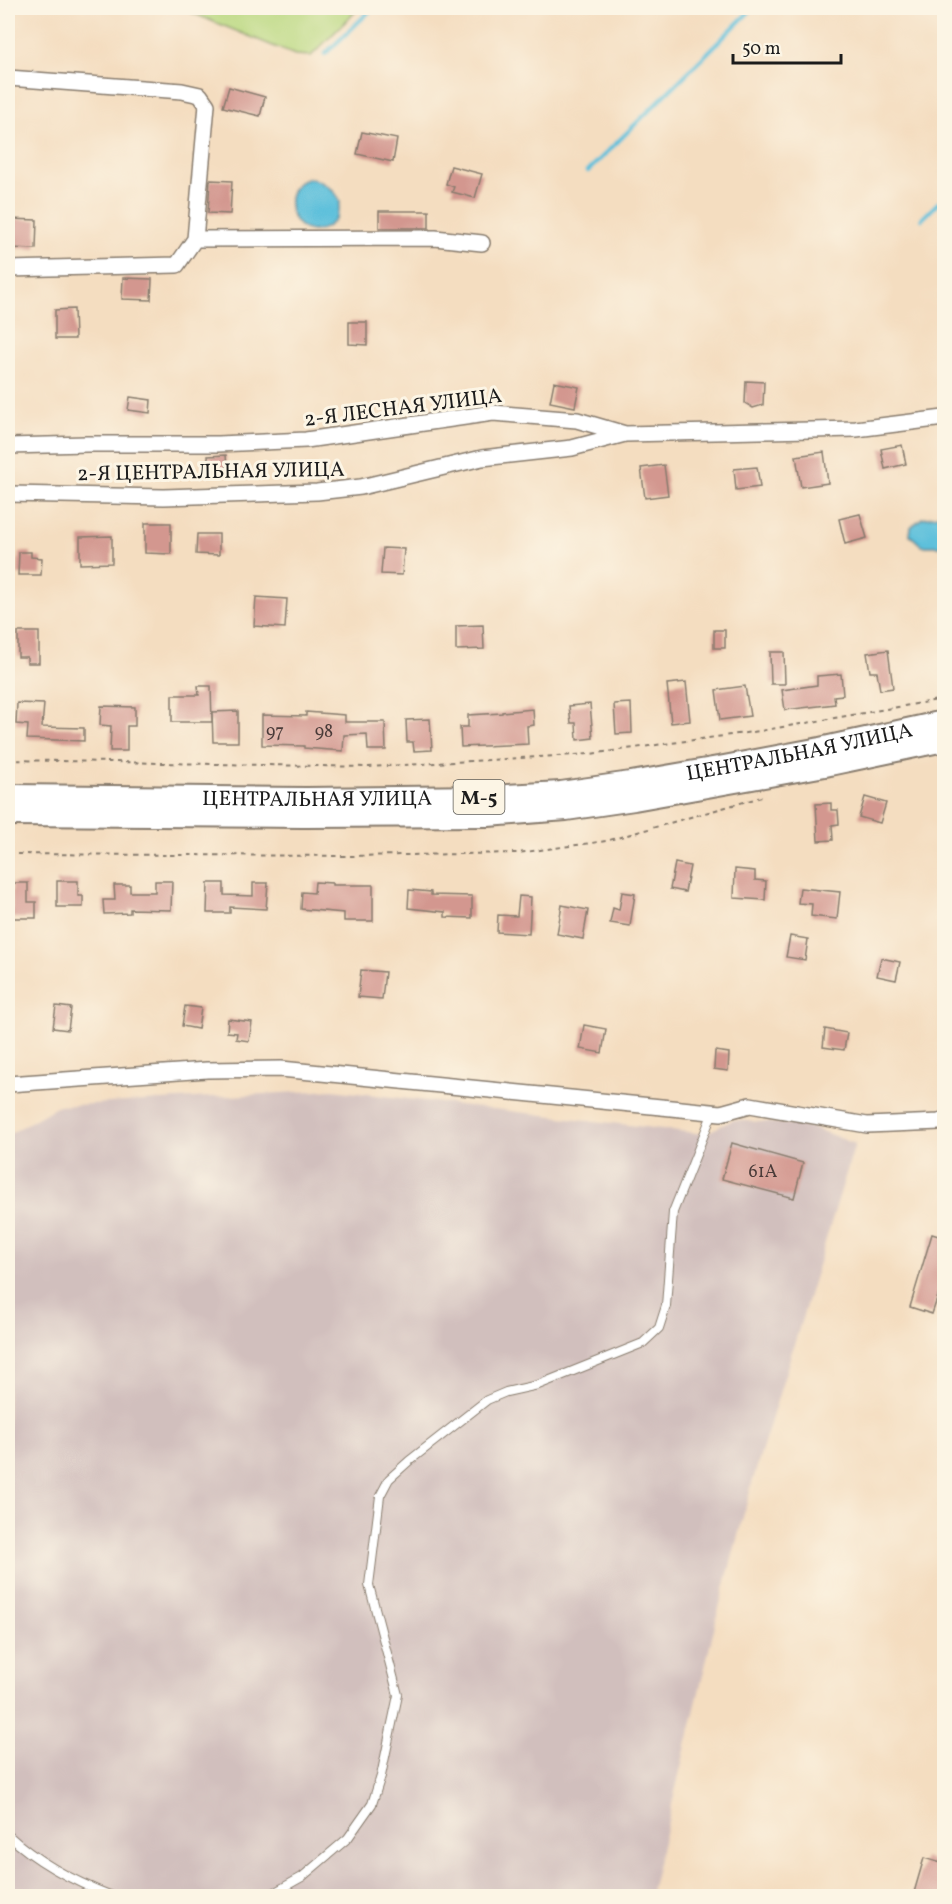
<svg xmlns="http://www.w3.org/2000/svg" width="952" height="1904" font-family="Vollkorn,serif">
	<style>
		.industrial { fill: #d1bfbd }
		.green { fill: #b9d87f; stroke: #6a7a4e; stroke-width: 1.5 }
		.water { fill: #5dc0db; stroke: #3c6e7c; stroke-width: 1.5 }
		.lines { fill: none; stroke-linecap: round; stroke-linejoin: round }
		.stream { stroke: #5dc0db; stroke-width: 4.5 }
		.building { fill: #d3978f }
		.lane-casing { stroke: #887c6e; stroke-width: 10 }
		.street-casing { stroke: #887c6e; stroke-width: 18 }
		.primary-casing { stroke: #887c6e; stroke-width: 26 }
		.path { stroke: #887c6e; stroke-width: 2; stroke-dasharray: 4.5 4.5; stroke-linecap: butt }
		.lane { stroke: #fff; stroke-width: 8 }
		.street { stroke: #fff; stroke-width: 15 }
		.primary { stroke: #fff; stroke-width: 22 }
		.labels { text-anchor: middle; stroke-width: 6; stroke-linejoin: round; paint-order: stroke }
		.number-label { font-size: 18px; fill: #4a3b39 }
		.shield { fill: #fcf5e5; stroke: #5f5d58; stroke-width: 1.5 }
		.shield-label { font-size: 20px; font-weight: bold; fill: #1c1c1c }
		.street-label { font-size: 21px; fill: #1c1c1c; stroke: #fcf5e5 }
	</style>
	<rect width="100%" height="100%" fill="#fcf5e5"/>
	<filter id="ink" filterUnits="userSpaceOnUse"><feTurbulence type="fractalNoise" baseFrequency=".0167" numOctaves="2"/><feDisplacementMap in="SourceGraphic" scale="12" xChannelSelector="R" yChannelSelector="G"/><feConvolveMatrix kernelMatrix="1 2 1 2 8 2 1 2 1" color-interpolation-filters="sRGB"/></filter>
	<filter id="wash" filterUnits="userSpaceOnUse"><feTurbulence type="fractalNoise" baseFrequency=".008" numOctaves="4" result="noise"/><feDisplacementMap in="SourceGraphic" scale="24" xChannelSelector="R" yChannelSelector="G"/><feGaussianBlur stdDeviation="1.35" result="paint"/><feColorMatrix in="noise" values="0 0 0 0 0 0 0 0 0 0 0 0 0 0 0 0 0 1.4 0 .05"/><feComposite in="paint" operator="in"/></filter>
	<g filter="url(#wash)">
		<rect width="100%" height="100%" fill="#f4ddc0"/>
		<!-- industrial -->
		<path class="industrial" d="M333,1090L704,1134L733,1120L806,1125L855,1144L752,1483L721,1600L650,1896H8V1135L58,1106Z"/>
		<!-- green -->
		<path class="green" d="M180,8H359L311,56L295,55Z"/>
		<!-- water -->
		<path class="water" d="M308,178C319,179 337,190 340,202C340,207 338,211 337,216C335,222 332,222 328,226C295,248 272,189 308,178Z
			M944,514V546H922L910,535L911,527L922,518Z"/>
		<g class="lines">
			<!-- stream -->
			<path class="stream" d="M325,54L373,8
				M588,171L753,8
				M922,219L944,197"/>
		</g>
		<g id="blocks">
			<!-- building -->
			<path class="building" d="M229,87L265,97L260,116L223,107Z
				M362,132L397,139L393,162L357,154Z
				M451,166L482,174L475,198L452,192L454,187L446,184Z
				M210,180L232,181L230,214L208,213Z
				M379,211H429V228H379Z
				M9,219L37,220L36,249L8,248Z
				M123,278L152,279L151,300L122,299Z
				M74,309L75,339H55V310Z
				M349,322H367V345L349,344Z
				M746,381L764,382L763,405L753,408L745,403Z
				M554,382L579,387L575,407L550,402Z
				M130,397L151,400L150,413L128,410Z
				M902,445L906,464L885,469L881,449Z
				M824,452L828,483L801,487L796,456Z
				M226,455L227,467L219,475L209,471L208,456Z
				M664,465L668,495L645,498L641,468Z
				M757,467L760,487L736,490L734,469Z
				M860,514L867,538L845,544L839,519Z
				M145,523H171V554L145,553Z
				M197,534H219V555L196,554Z
				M112,536V563L80,564V537Z
				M383,548L404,549L402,575L381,574Z
				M19,552H31V557L42,558L41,575H18Z
				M256,597L287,599L285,628L254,626Z
				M483,625L484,649L456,650V626Z
				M714,630H725V648H714Z
				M18,632H39V663H27V657H18Z
				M888,650L893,688L880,690L877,672H870L867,653Z
				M770,652H784L785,684H771Z
				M841,674L843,695L834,696L835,704L785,710L782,690L817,685V676Z
				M686,682L690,721L671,723L667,684Z
				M198,686H211L212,722H172V695H199Z
				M745,686L750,716L720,720L716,690Z
				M17,703L44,704L42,727L84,728V741L27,739L28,725L16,724Z
				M631,703L632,733L616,734L614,704Z
				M590,704L593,738L577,740L576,723H571L569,706Z
				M101,706L135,707V726H127V751H110L111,726L100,725Z
				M533,709L534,725L527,726L528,744L461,747L460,727H468V715L502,713V712Z
				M238,711V742H213L212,712Z
				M306,712L345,715V722H385L386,750H368L367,734L344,735L343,751L304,748V746L262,745V715L306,716Z
				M430,719L432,750L414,751L413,742H407L406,720Z
				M865,797L886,803L880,823L859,817Z
				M831,803V810H838L839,824L832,825L833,840L818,841L816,804Z
				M675,863L690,866L685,892L670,889Z
				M735,869L755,871V880L766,881L765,900L734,898Z
				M57,881H78V896H83V907H57Z
				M155,881H172L171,910L130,909V913L104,914L103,900H115L114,885H130V892H155Z
				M315,882L332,883V885H373V921H344V913L301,909L302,892L314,893Z
				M12,883H28V902H36V918H12Z
				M208,883H224V895L253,896V883H268L266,909L230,907V913H207Z
				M800,888L840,892L837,919L811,916L812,904L798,903Z
				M409,890L431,892V895L472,896V918L445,917V912L408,908Z
				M622,892L635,894L630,926L610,923L613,908L619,910Z
				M519,896L531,897L529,934L497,932L498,915L517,916Z
				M562,905L588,910L583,939L557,934Z
				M790,936L808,939L805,960L786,957Z
				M881,958L900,962L896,980L877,976Z
				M361,970L385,972L382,999L358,997Z
				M56,1006L71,1008L68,1030L53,1028Z
				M185,1006L201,1008L198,1029L182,1026Z
				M228,1019L252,1022L249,1041L236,1039L237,1033L227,1032Z
				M584,1025L606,1029L602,1053L580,1049Z
				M825,1029L847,1033L844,1050L823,1047Z
				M715,1051L729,1053L728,1071L714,1069Z
				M732,1143L803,1163L794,1198L722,1179Z
				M932,1234L945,1238V1275L932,1314L910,1307Z
				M924,1858L945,1864V1896H913Z"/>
		</g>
	</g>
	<g filter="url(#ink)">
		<use href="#blocks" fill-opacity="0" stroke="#887c6e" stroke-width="1.5"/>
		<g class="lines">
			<!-- lane casing -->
			<g class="lane-casing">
				<path id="lane" d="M8,1835C37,1862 75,1882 112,1896
					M268,1896L302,1877L348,1838L372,1804L381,1776L398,1695L369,1585L380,1496L389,1479L409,1461L487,1400L506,1392L538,1385L643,1343L659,1328L666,1306L673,1212L713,1112"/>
			</g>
			<!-- street casing -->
			<g class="street-casing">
				<path id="street" d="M8,78L182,91L200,95L207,105L195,239
					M8,269L177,265L195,239L435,238L482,243
					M8,446L87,444H218L306,440L493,413L577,420L625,434L856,429L944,418
					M8,494L164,497L317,492L361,487L482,458L572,448L625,434
					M8,1084L207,1070L281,1069L721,1113L750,1105L867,1125L940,1122L944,1119"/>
			</g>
			<!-- primary casing -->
			<g class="primary-casing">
				<g id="primary">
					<path id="s1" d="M8,796L306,799L488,797L561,793L631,783L724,767L820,749L944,722"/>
					<path d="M8,814L304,816L488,815L566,809L634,799L825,765L944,740"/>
				</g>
			</g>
			<!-- path -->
			<path class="path" d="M8,760L369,767L590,754L760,731L944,699
				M8,854L350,856L518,853L606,841L765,796"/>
			<!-- lane -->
			<use href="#lane" class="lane"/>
			<!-- street -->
			<use href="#street" class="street"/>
			<!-- primary -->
			<use href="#primary" class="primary"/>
		</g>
	</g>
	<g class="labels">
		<!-- number labels -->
		<g class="number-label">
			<text x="275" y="737">97</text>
			<text x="324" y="737">98</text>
			<text x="763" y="1177">61А</text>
		</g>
		<!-- shield labels -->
		<rect class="shield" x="453.5" y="780" width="51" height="34" rx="4.5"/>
		<g class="shield-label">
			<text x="479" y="804">М-5</text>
		</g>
		<!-- street labels -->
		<g class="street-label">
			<text transform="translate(403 407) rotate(-7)" y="7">2-Я ЛЕСНАЯ УЛИЦА</text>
			<text transform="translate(211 471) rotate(-1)" y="7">2-Я ЦЕНТРАЛЬНАЯ УЛИЦА</text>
			<text dy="7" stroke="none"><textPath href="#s1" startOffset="795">ЦЕНТРАЛЬНАЯ УЛИЦА</textPath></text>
			<text dy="7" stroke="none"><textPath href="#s1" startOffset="309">ЦЕНТРАЛЬНАЯ УЛИЦА</textPath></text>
		</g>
	</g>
	<!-- margin -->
	<rect width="952" height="1904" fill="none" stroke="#fcf5e5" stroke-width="30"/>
	<!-- scale -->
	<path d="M733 54v9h108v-9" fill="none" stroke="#1c1c1c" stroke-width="3"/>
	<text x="742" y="54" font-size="18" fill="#1c1c1c" stroke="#fcf5e5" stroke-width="4.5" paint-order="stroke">50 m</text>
</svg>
